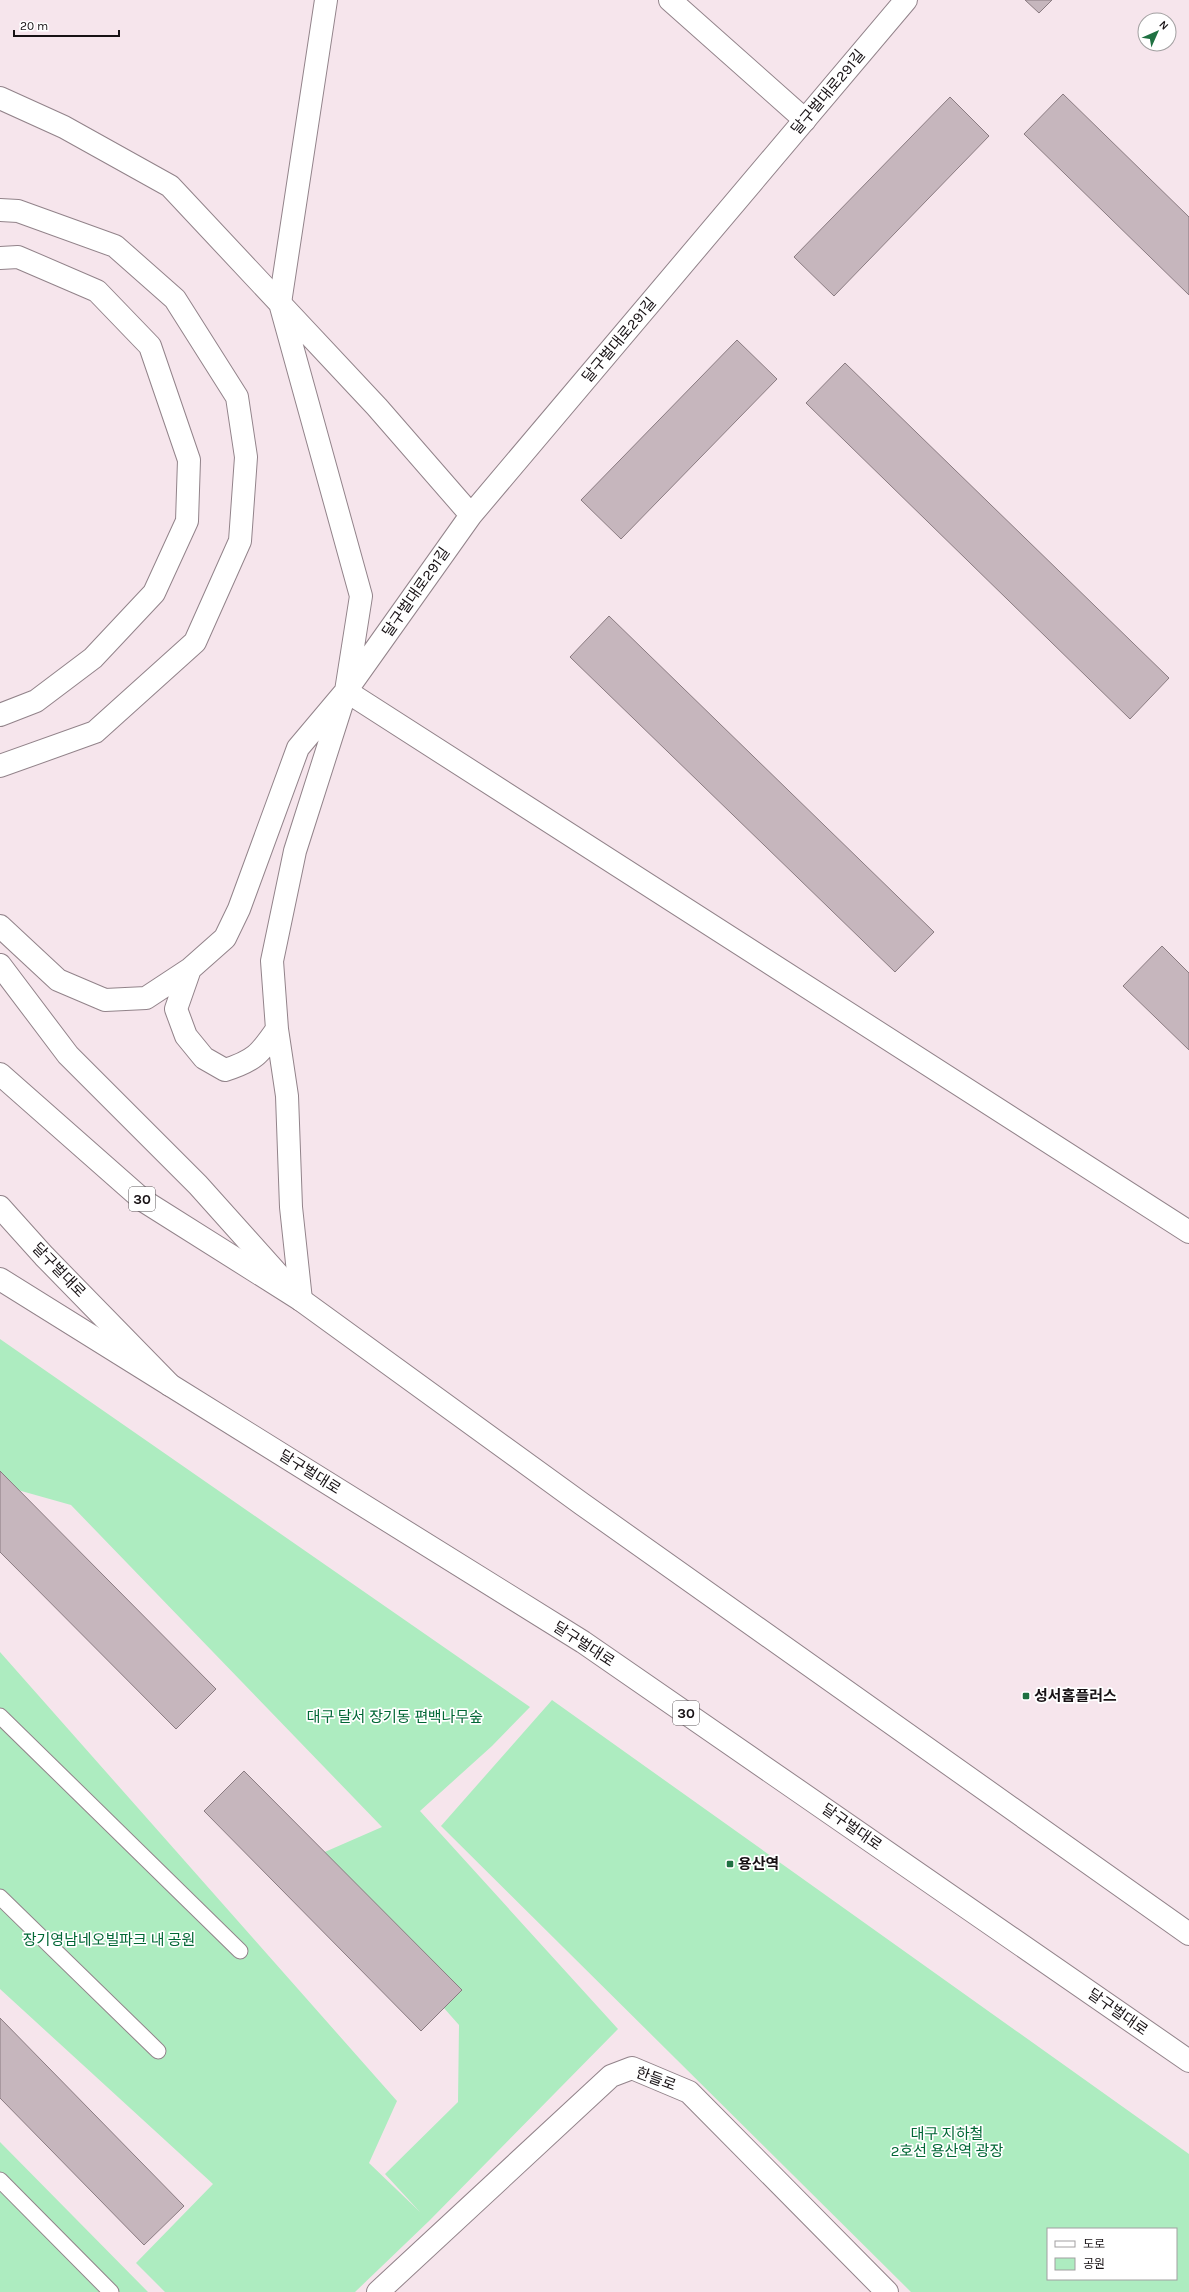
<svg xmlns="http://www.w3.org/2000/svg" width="1189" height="2292" font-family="Karla,'Noto Sans KR',sans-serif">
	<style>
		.green { fill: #adecc0; fill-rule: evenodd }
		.building { fill: #c6b6bd; stroke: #8a7b81 }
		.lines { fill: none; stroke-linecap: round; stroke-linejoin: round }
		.service-casing { stroke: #92838a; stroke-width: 17 }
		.minor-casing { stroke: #92838a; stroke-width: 24 }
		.tertiary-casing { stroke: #92838a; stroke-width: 24 }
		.primary-casing { stroke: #92838a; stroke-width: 24 }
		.trunk-casing { stroke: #92838a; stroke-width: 24 }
		.service { stroke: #fff; stroke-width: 15 }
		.minor { stroke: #fff; stroke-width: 22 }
		.tertiary { stroke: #fff; stroke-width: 22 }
		.primary { stroke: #fff; stroke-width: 22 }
		.trunk { stroke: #fff; stroke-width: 22 }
		.poi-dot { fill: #1f7142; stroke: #fff; stroke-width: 1.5 }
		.labels { text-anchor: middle; stroke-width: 3.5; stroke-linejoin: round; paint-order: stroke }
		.shield { fill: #fff; stroke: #5d585a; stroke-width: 1 }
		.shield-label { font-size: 14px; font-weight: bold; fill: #171114 }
		.street-label { font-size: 15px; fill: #171114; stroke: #fff }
		.poi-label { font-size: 15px; font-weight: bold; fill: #171114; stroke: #fff; text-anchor: start }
		.park-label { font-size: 15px; fill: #006735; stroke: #fff }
	</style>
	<rect width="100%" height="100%" fill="#f6e5ec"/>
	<!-- green -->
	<path class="green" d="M0,1339L530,1707L492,1746L420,1811L618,2029L429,2221L355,2292H165L136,2263L213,2184L0,1989V1652L397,2101L369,2163L420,2212L385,2174L458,2102L459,2025L311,1858L382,1827L71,1505L0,1485Z
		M552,1700L1189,2154V2292H911L441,1826ZM1048,2229H1176V2279H1048Z
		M0,2142L148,2292H0Z"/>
	<!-- building -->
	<path class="building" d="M1025,0H1052L1039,13Z
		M1063,94L1189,217V295L1024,134Z
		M950,97L989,136L834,296L794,257Z
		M737,340L777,379L621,539L581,500Z
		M845,363L1169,678L1130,719L806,403Z
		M609,616L934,932L895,972L570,657Z
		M1162,946L1189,973V1050L1123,986Z
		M0,1471L216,1689L176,1729L0,1552Z
		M244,1771L462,1990L421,2031L204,1811Z
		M0,2018L184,2206L144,2245L0,2098Z"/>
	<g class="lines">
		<!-- service casing -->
		<g class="service-casing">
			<path id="service" d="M0,1716L240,1951
				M0,1897L158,2051
				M0,2180L111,2292"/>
		</g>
		<!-- minor casing -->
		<g class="minor-casing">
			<path id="minor" d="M670,0L805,120
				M280,303L326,0"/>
		</g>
		<!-- tertiary casing -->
		<g class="tertiary-casing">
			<path id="tertiary" d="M0,98L64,127L170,186L377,407L471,515
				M280,303L361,596L346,691L295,851L272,961L277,1029L287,1096L291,1207L301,1300
				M346,691L1189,1232
				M0,926L58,980L105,1000L146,998L190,969L225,938L239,909L298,748L346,691L471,515L906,0
				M190,969L176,1009L186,1036L204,1058L225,1070C254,1061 260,1054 277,1029
				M378,2292L611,2076L632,2068L689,2092L887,2292"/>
		</g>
		<!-- primary casing -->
		<g class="primary-casing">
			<path id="primary" d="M0,1074L144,1201L301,1300L582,1504L1189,1934
				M0,1207L44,1256L170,1385L583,1642L1189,2061"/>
		</g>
		<!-- trunk casing -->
		<g class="trunk-casing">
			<path id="trunk" d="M0,210L18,211L115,246L175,299L237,397L246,457L240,541L195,642L95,732L0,766
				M0,258L18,257L97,291L150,346L189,460L187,521L154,593L93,658L36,701L0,715
				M0,965L68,1055L198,1185L301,1300
				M0,1279L170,1385"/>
		</g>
		<!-- service -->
		<use href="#service" class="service"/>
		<!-- minor -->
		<use href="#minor" class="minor"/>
		<!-- tertiary -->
		<use href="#tertiary" class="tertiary"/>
		<!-- primary -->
		<use href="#primary" class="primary"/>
		<!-- trunk -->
		<use href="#trunk" class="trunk"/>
	</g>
	<!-- markers -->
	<g class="poi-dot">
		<rect x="1022" y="1692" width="8" height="8" rx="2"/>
		<rect x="726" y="1860" width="8" height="8" rx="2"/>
	</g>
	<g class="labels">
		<!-- shield labels -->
		<g class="shield">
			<rect x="129" y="1187" width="26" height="24" rx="3"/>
			<rect x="673" y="1701" width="26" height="24" rx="3"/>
		</g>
		<g class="shield-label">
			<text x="142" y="1204">30</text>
			<text x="686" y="1718">30</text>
		</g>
		<!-- street labels -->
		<g class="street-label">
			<text transform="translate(828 92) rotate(-50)" y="5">달구벌대로291길</text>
			<text transform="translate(619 340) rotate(-50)" y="5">달구벌대로291길</text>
			<text transform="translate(416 592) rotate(-55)" y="5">달구벌대로291길</text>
			<text transform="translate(59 1270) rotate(46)" y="5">달구벌대로</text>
			<text transform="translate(310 1472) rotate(32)" y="5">달구벌대로</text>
			<text transform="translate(584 1644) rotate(33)" y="5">달구벌대로</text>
			<text transform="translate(852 1827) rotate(35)" y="5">달구벌대로</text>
			<text transform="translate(1118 2012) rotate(35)" y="5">달구벌대로</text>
			<text transform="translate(656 2079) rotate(20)" y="5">한들로</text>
		</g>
		<!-- poi labels -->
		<g class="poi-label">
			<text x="1034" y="1701">성서홈플러스</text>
			<text x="738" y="1869">용산역</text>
		</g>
		<!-- park labels -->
		<g class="park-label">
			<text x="395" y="1722">대구 달서 장기동 편백나무숲</text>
			<text x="109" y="1945">장기영남네오빌파크 내 공원</text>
			<text x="947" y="2139">대구 지하철<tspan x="947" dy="17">2호선 용산역 광장</tspan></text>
		</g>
	</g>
	<!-- legend -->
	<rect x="1047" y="2228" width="130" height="52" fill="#ffffff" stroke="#a2a0a1"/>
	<rect x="1055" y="2241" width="20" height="6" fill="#ffffff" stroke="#a2a0a1"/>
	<text x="1083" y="2248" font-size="12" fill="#171114">도로</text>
	<rect x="1055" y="2258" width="20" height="12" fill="#adecc0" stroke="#a2a0a1"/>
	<text x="1083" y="2268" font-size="12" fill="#171114">공원</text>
	<!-- north arrow -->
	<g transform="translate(1157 32) rotate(45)"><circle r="19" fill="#ffffff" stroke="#a2a0a1"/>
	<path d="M0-3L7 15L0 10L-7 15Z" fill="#1f7142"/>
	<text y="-6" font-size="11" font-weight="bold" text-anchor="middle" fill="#171114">N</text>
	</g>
	<!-- scale -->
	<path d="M14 30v6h105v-6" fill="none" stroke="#171114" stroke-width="2"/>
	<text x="20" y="30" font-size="12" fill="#171114" stroke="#ffffff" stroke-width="3" paint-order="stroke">20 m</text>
</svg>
